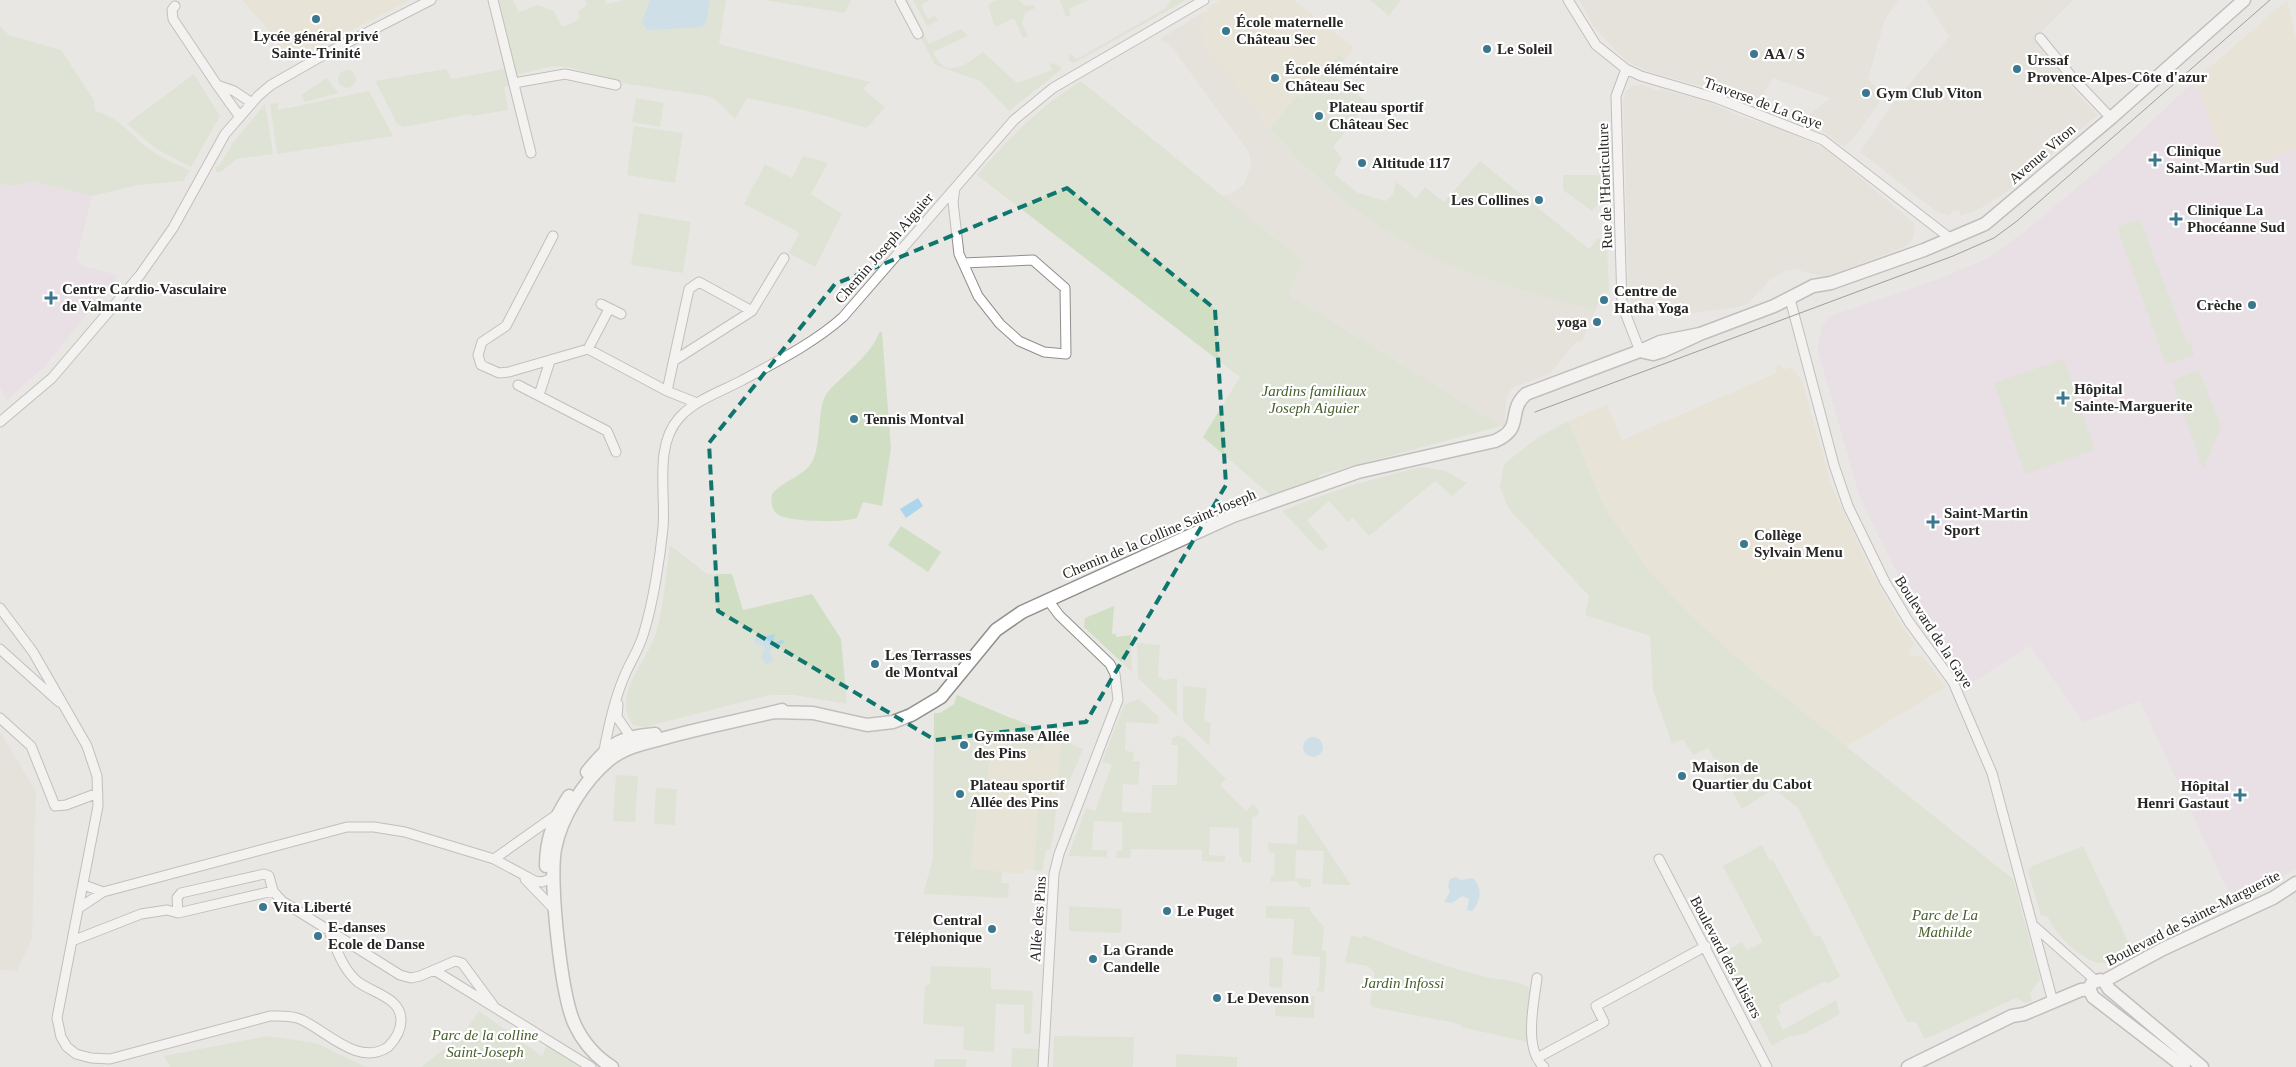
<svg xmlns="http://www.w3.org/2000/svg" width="2296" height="1067" font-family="'Times New Roman',serif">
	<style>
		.built { fill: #e0dcd1 }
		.education { fill: #e6ddc8 }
		.medical { fill: #e9d7e8 }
		.green { fill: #d0dec4 }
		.water { fill: #add5eb }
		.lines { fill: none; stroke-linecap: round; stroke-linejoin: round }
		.street-casing { stroke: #908f8c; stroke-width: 11 }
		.secondary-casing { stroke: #908f8c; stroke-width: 15 }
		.street { stroke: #fff; stroke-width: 9 }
		.secondary { stroke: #fff; stroke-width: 12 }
		.tram { stroke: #464644; stroke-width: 1 }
		.marked { fill: none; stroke: #0f766e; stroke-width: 4; stroke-dasharray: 10 6; stroke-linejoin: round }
		.poi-dot { fill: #3b778e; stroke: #fff; stroke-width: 2 }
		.labels { text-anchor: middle; stroke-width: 4.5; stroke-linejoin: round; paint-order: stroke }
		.poi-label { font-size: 15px; font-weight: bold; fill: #272725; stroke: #fff; text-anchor: start }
		.street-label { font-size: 15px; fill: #272725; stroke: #fff }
		.park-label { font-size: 15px; font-style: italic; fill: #475f2b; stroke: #fff }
	</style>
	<rect width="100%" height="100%" fill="#e9e7e4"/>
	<!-- built -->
	<path class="built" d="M1579,0H1900L1885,19L1868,79L1882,93L1879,103L1856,135L1844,147L1820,129L1799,123L1830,98L1773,78L1759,102L1650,72L1628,62L1616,51L1593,26Z
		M1926,0H2073L2034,39L2072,88L2098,115L2005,193L1978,210L1961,216L1959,210L1952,212L1950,216L1937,212L1860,152L1890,107L1949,37Z
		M1207,10L1203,16V42L1208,49L1284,145L1352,206L1406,242L1439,259L1481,276L1595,311L1582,341L1575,343L1550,374L1514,387L1510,391L1506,401L1505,426H1501L1288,294L1304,262L1222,196L1233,193L1244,184L1251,164L1248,151L1170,45L1160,39Z
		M1641,84L1659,91L1660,89L1714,104L1735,114L1784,130L1826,149L1914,223L1915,227L1913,238L1905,247L1829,276H1820L1794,269L1784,271L1769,281L1748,304L1738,307L1680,315L1640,311L1632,305L1629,296L1623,103L1625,92L1632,86Z
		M0,732L36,791L32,939L17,971L0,970Z"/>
	<!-- education -->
	<path class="education" d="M242,0H410L288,63L275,38Z
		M1220,0H1294L1354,48L1345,59L1339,55L1302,99L1297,96L1270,129L1203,42L1201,29L1203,16L1211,6Z
		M2287,0L2296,39V149L2227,172L2200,91L2192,83Z
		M1777,365H1781L1784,370L1791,367L1802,381L1831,485L1871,571L1893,611L1914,644L1908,650L1911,657L1922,655L1946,687L1846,747L1759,677L1688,613L1642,562L1604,506L1568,421L1607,405L1622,440L1777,373L1775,369Z
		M1013,718L1083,749L1067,787L1058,786L1054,834L1050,850H1046L1042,871L1024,869V874L971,869L977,809H985L991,735Z"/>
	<!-- medical -->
	<path class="medical" d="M2192,83L2200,91L2227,172L2296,149V869L2234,905L2140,701L2083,722L2030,646L1970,684L1905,589L1860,498L1817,348L1822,327L1828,317L1941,278L1990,257L2024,232L2118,153Z
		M31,181L92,196L76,260L82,266L119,275L45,366L7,400L0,388V184L15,186Z"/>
	<!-- green -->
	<path class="green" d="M488,0H490L509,76L510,85L504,87L508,110L472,116L471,114L404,127L397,124L375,81L446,69L452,79L504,69Z
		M497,0H513L519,12L538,5L554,11L562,27L576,21L580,17L578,11L587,5L585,0H605L607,4L624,0H726L719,44L870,82L863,89L885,107L867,128L808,111L747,98L735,119L715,99L708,96L628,84L568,67L552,66L517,75L514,72Z
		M764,0H851L845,13Z
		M902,0H908L929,44L961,29L968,36L933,52C947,81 964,65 983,52L1017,83L1052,70L1050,64L1053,63L1061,67V70L1009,111L980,81L935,65Z
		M913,0H930L921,5L928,19L935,16L938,21L927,26Z
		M997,0H1019L1025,6L1034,5L1035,8L1025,13L1022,23L1028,36L1023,38L1014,18L995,27L988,6L990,3Z
		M1060,0H1088L1069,9L1071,15L1066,17Z
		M1171,0H1186L1074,63L1069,61V54L1077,59L1166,8Z
		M1370,0H1401L1389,16Z
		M0,26L9,35L61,50L94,100L95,111C120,117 132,137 152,151C163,159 177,164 190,171L183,181L138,185L92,196L32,181L15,186L0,184Z
		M1339,55L1345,59L1333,75L1368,103L1333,147L1342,158L1334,174L1358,193L1386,201L1393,194L1396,182L1416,198L1425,187L1444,202L1480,161L1589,249L1598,238L1607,245L1609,293L1602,292L1595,311C1543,295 1489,282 1440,260C1375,230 1317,182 1270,129L1297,95L1302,99Z
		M338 79a9 9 0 1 1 18 0a9 9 0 1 1-18 0Z
		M194,74L220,116L191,167L155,148L127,124Z
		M327,78L338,93L305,102L301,95Z
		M1081,81L1304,262L1288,294L1501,426L1319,475L1318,479L1274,498L1203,437L1240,377L977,175C1009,138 1040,106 1081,81Z
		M369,91L393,136L277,154L270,104L278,103V110Z
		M636,98L664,103L660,127L632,122Z
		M265,104L273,154L237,159L221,172H216L215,167L219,166L232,144Z
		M634,126L683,133L675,183L627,175Z
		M803,156L828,163L811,194L842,214L815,267L789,253L799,234L795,230L744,204L765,164L792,178Z
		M1563,175H1602L1603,198L1592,211L1563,190Z
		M639,213L691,222L683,273L631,265Z
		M2140,220L2187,343L2191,342L2194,355L2168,364L2164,359L2117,227Z
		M880,331L882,333L891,448L882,506L863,502L857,518C843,523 791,522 779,515C771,511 771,501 772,494C783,480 805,477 813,460C822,441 817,406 827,393C844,373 871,356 880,331Z
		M2064,359L2095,450L2025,474L1994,383Z
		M2197,371L2201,375L2221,427L2203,470L2172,380Z
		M1568,421L1604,506L1642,562L1688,613L1759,677L2013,879L2040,979L2030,994L2032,1001L2025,1003L2016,998L1925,1039L1916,1022H1907L1798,808L1774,789L1742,809L1708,748L1693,755L1683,739L1672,744L1653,690L1650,636L1585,615L1589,596L1509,509L1500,487L1504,464L1537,438Z
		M1422,467L1446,471L1467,483L1452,496L1435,481L1369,536L1353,518L1348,522L1329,501L1307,520L1328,546L1323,551L1319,550L1282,511C1328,492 1373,478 1422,467Z
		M901,526L941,552L928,572L888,545Z
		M670,545L707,574H732L743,610L812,594L841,639L847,704L794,695H770L645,727L633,725C611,695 647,662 656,633C664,605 666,574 670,545Z
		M1114,606L1112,634H1116V637L1131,635L1132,672L1084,627L1085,618Z
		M1137,643L1160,645L1158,677H1162L1163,680L1177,678V716L1138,678Z
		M1183,686L1207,688L1204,720L1211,723L1209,746L1183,721Z
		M957,695L1083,749L1067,787L1058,786L1061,745L1044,743L1043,750L1011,747V737L991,736L985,809H977L971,868L1002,872L1001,883H1009L1008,898L923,894L933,859L934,713H940L954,704Z
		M1139,699L1159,717L1158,724L1126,722L1125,751L1134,752L1133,761H1140L1138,785L1123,784L1122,812L1151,813L1152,785H1177L1178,745H1171L1172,738L1178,735L1186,739L1226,779L1220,785L1246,811L1253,804L1259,811L1258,816L1252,817L1251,863L1242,862V857H1239V828L1210,827L1209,855L1225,856V862L1202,861V850L1131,849L1130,858H1116L1117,851H1122V822L1094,821L1092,850H1107V857L1068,856L1086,808L1095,811L1112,765L1102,762L1124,705Z
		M616,775L638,776L635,822L613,821Z
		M656,788L677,789L675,825L654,824Z
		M1039,802L1057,803L1050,850H1046L1042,871L1034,870Z
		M1304,814L1351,885L1322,884L1324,851L1296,850L1295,878L1311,879V887H1302L1296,881L1271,882V876L1274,875L1275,853L1269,852L1268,843L1297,844L1298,816Z
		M1762,845L1770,861L1773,860L1815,937L1820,935L1840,976L1828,984L1825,981L1779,1005L1781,1013L1776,1016L1783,1030L1836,1000L1840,1014L1804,1034L1787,1037L1772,1046L1723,953L1742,942L1747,950L1763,942L1723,866Z
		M2083,846L2133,952C2125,955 2115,961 2107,963C2087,967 2054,934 2048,917L2041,915L2028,872L2032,866Z
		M1069,906L1122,909L1121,933L1069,931Z
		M1266,906L1310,907V911L1324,927L1322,950L1327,951L1324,992L1316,991L1319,986L1320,957L1292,955L1294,919L1266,918Z
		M1351,935L1362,938L1363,935C1405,952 1447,968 1491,978C1505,980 1526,981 1533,992L1528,1042L1461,1027L1460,1024L1372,1007L1370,1002L1375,973L1368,966L1345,962Z
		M1270,957L1283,958L1282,988L1269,987Z
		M931,966L991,968V989L1033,991L1031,1034H1024V1005L996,1004L994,1052L963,1050L964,1027L923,1024L925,986L930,983Z
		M1276,994L1315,996L1314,1018L1275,1016Z
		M479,1011L542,1056L547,1045L582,1067H421L464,1033Z
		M267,1036L316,1043L366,1067H170L164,1056Z
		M1054,1036L1134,1037L1133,1067H1053Z
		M1012,1048L1038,1049V1067H1011Z
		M1176,1054L1237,1057V1067H1176Z
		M935,1059H967L966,1067H934Z"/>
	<!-- water -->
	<path class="water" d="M650,0H710L706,22L702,27L647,30L642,22Z
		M918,498L923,506L906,518L900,509Z
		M775,634L773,643L782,640L785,642L769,650L773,660L767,665L761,658L765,647L755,643L754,639L757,636L764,637Z
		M1303 747a10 10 0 1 1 20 0a10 10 0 1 1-20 0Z
		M1456,877L1461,880L1473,878C1483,888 1481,902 1472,911L1467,910L1469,899L1462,896L1452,903L1444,902L1450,892L1448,886L1450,879Z"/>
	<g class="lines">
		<!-- street casing -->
		<g class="street-casing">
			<path id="street" d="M493,0L531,153
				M900,0L918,34
				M1568,0L1596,45L1626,69L1641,76L1716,98L1823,140L1951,239
				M175,6L172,10L173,19L217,85
				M2040,38L2072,77L2111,118
				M1626,69L1616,96L1622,305L1640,351
				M514,83L565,74L616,85
				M240,117L217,85L234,91L252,103
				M955,188L953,202L959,254L978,296L1000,324L1019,341L1044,352L1066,354L1065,288L1033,260L963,263
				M553,236L506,326L482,342L478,355L481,365L499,373L509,372L588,349L667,391L697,403
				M1790,299L1834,465L1848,506L1885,582L1909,622L1953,682L1992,773L2053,1002
				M601,304L621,314
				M588,349L609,309
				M675,360L752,311L784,258
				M518,385L607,431L616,452
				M667,391L689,289L699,282L752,311
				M539,395L550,361
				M0,422L52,378L140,275L173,228L225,134L258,96L271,85L327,53L431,0
				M0,608L33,652L87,746L97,776L98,806L57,1018L61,1037L67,1047L76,1054L91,1058L110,1059L270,1016C280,1016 291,1015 300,1019C327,1031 358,1067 388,1047C395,1040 401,1030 401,1020C401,998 373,993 358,982C342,969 336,947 328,929
				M0,649L59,702
				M618,704L617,717L630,736L628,742
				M0,718L31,746L55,806L66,805L98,793
				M608,750H604C609,725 614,701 624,677C630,662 640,648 644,632C653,603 660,558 663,528C666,493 654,446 679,418C695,400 720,392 741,381C776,362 814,343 843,317L1014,120L1053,88L1204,0
				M494,859L559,813
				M1659,859L1767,1067
				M525,879L553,908
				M84,885L103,892L347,827H374L405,832L494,859L535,881L542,882L553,878
				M79,908L103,892
				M178,913L177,898L181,893L264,874L269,876L273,891L282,901L400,975L411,978L420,976L455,961L462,963L493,1005
				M2033,925L2095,980
				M72,941L141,914L167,910L178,913L273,891
				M434,970L591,1067
				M1537,978C1534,1003 1523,1049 1544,1067
				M1537,1058L1604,1022L1596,1006L1706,946
				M1043,1067L1054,874L1059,854L1118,700L1115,674L1110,664L1059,615L1048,600"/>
		</g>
		<!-- secondary casing -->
		<g class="secondary-casing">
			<path id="secondary" d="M1640,351L1653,354L1663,351L1700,334L1774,306L1813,286L1831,283L1924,250L1985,224L2111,118L2244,0
				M774,712L813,713L867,725L893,722L911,715L941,697L996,630L1022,612L1233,516L1358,472L1495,441C1525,428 1506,412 1526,394L1640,351L1660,342L1700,334
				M587,772C609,744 619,737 655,734
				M546,866C546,838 554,819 569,796
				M2104,981L2163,949L2273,898L2296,883
				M612,1067C596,1057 583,1042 575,1025C561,996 549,881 555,849C561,817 584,781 609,760C625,747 645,743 665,738C704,727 743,720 782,710
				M1908,1067L2012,1016L2024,1014L2081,990L2089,989
				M2184,1067L2093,997L2089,989L2092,983L2100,980L2104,981L2109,989L2202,1067"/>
		</g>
		<!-- street -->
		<use href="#street" class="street"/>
		<!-- secondary -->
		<use href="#secondary" class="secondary"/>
		<!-- tram -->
		<path class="tram" d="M1535,412L1953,256L1994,238L2017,221L2270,0"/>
	</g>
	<!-- marked area -->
	<path d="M0 0H2296V1067H0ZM1067,188L1215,309L1226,485L1086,722L935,740L718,611L709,443L835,284Z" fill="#e9e7e4" fill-opacity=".55" fill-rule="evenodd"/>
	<path class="marked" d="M1067,188L1215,309L1226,485L1086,722L935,740L718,611L709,443L835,284Z"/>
	<!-- markers -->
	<g class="poi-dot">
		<circle cx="316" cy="19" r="5"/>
		<circle cx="1226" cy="31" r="5"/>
		<circle cx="1487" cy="49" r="5"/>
		<circle cx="1754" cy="54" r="5"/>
		<circle cx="2017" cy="69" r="5"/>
		<circle cx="1275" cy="78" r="5"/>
		<circle cx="1866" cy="93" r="5"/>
		<circle cx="1319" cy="116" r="5"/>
		<path d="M2152.5 152.5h5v5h5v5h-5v5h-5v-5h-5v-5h5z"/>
		<circle cx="1362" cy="163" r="5"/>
		<circle cx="1539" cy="200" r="5"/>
		<path d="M2173.5 211.5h5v5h5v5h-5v5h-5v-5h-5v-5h5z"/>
		<path d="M48.5 290.5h5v5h5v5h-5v5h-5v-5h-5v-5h5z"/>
		<circle cx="1604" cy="300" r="5"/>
		<circle cx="2252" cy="305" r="5"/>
		<circle cx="1597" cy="322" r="5"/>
		<path d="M2060.5 390.5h5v5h5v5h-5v5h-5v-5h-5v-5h5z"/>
		<circle cx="854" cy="419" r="5"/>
		<path d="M1930.5 514.5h5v5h5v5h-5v5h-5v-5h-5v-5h5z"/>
		<circle cx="1744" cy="544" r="5"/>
		<circle cx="875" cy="664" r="5"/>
		<circle cx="964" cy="745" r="5"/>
		<circle cx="1682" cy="776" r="5"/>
		<circle cx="960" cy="794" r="5"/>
		<path d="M2237.5 787.5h5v5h5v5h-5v5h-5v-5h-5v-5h5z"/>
		<circle cx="263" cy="907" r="5"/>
		<circle cx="1167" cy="911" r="5"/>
		<circle cx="992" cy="929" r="5"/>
		<circle cx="318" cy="936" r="5"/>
		<circle cx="1093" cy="959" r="5"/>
		<circle cx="1217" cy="998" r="5"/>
	</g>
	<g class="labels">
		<!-- poi labels -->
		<g class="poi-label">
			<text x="1236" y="27">École maternelle<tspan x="1236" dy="17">Château Sec</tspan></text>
			<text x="316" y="41" text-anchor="middle">Lycée général privé<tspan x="316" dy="17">Sainte-Trinité</tspan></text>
			<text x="1497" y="54">Le Soleil</text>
			<text x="1764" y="59">AA / S</text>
			<text x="2027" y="65">Urssaf<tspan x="2027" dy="17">Provence-Alpes-Côte d'azur</tspan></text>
			<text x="1285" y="74">École éléméntaire<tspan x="1285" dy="17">Château Sec</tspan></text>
			<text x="1876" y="98">Gym Club Viton</text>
			<text x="1329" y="112">Plateau sportif<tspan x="1329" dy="17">Château Sec</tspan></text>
			<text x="2166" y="156">Clinique<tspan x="2166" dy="17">Saint-Martin Sud</tspan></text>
			<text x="1372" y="168">Altitude 117</text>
			<text x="1529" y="205" text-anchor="end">Les Collines</text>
			<text x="2187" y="215">Clinique La<tspan x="2187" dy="17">Phocéanne Sud</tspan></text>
			<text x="62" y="294">Centre Cardio-Vasculaire<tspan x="62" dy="17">de Valmante</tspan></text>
			<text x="1614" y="296">Centre de<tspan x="1614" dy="17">Hatha Yoga</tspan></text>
			<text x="2242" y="310" text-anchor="end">Crèche</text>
			<text x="1587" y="327" text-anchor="end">yoga</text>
			<text x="2074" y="394">Hôpital<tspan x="2074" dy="17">Sainte-Marguerite</tspan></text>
			<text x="864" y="424">Tennis Montval</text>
			<text x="1944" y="518">Saint-Martin<tspan x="1944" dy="17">Sport</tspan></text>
			<text x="1754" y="540">Collège<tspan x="1754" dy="17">Sylvain Menu</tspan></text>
			<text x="885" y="660">Les Terrasses<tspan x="885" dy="17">de Montval</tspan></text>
			<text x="974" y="741">Gymnase Allée<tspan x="974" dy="17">des Pins</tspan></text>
			<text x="1692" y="772">Maison de<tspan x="1692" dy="17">Quartier du Cabot</tspan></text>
			<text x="970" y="790">Plateau sportif<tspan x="970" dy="17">Allée des Pins</tspan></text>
			<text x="2229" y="791" text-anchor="end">Hôpital<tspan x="2229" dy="17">Henri Gastaut</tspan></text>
			<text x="273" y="912">Vita Liberté</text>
			<text x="1177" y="916">Le Puget</text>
			<text x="982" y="925" text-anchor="end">Central<tspan x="982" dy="17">Téléphonique</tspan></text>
			<text x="328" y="932">E-danses<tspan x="328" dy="17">Ecole de Danse</tspan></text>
			<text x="1103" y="955">La Grande<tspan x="1103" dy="17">Candelle</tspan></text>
			<text x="1227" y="1003">Le Devenson</text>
		</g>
		<!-- street labels -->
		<g class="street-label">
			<text transform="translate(1763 103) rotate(20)" y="5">Traverse de La Gaye</text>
			<text transform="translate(2042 154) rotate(-41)" y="5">Avenue Viton</text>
			<text transform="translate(1605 186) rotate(-92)" y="5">Rue de l'Horticulture</text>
			<text transform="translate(884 248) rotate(-49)" y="5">Chemin Joseph Aiguier</text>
			<text transform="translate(1159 534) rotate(-23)" y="5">Chemin de la Colline Saint-Joseph</text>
			<text transform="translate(1934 632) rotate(57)" y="5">Boulevard de la Gaye</text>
			<text transform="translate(2193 918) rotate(-27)" y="5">Boulevard de Sainte-Marguerite</text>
			<text transform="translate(1038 919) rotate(-86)" y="5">Allée des Pins</text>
			<text transform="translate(1726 957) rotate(62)" y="5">Boulevard des Alisiers</text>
		</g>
		<!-- park labels -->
		<g class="park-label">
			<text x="1314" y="396">Jardins familiaux<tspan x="1314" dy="17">Joseph Aiguier</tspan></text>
			<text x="1945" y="920">Parc de La<tspan x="1945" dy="17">Mathilde</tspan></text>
			<text x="1403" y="988">Jardin Infossi</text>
			<text x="485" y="1040">Parc de la colline<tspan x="485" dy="17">Saint-Joseph</tspan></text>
		</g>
	</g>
</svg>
